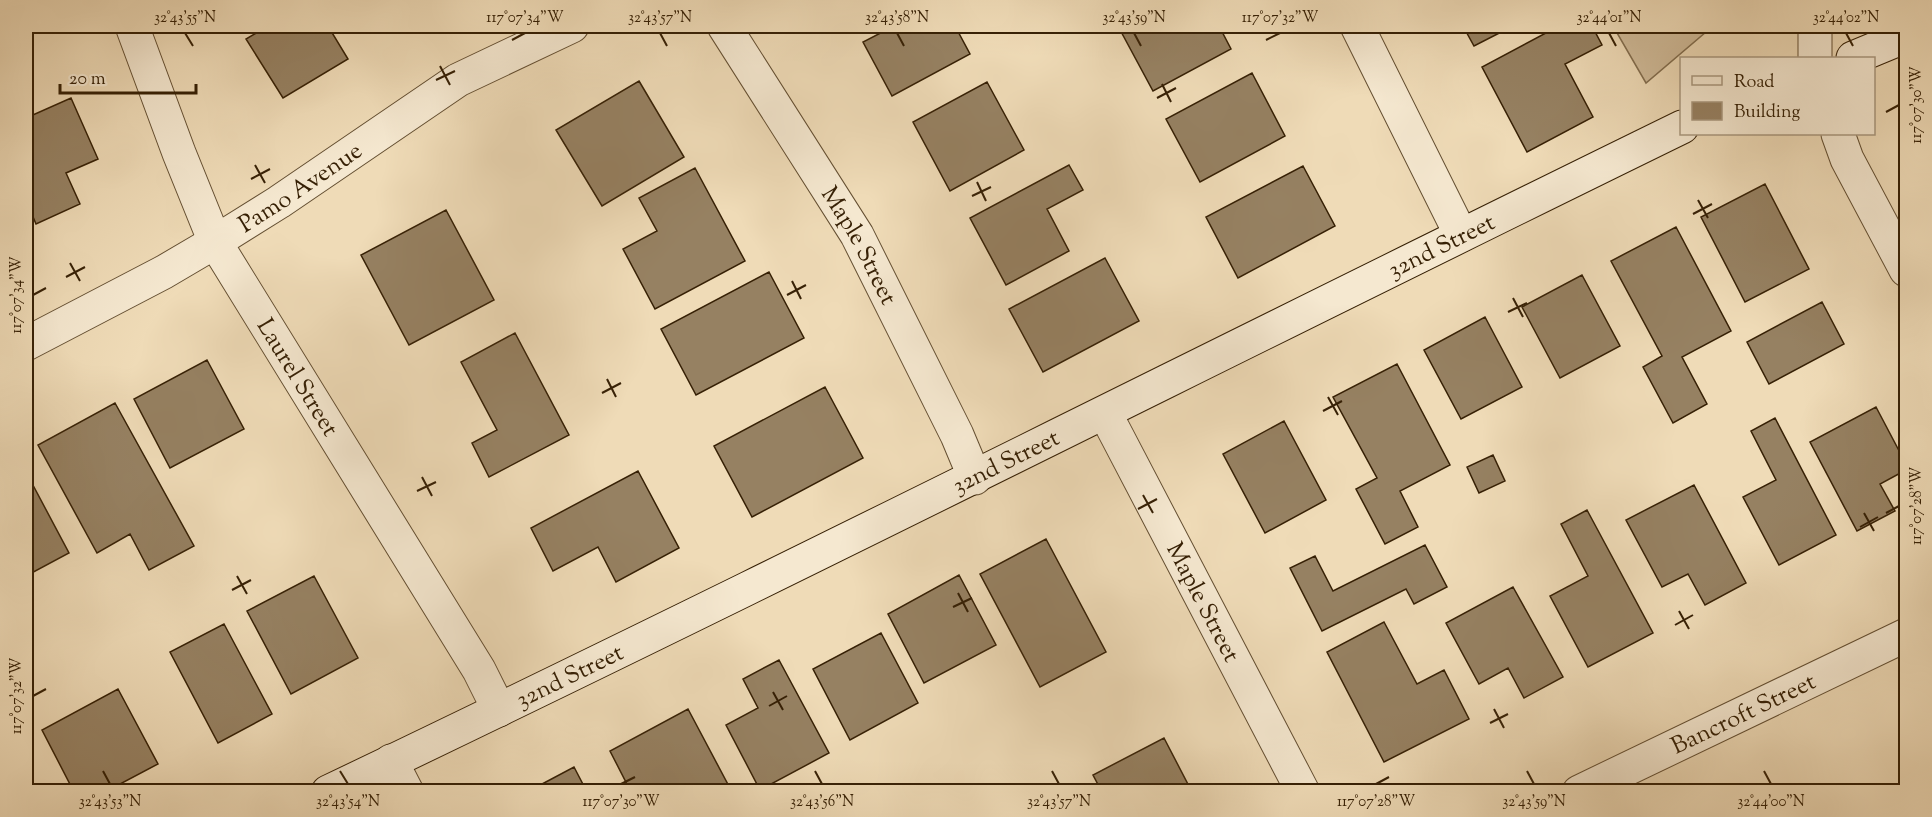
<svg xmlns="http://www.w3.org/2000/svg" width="1932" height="817" font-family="'Sorts Mill Goudy',serif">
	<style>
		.green { fill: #d0bb99; stroke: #836e4f; stroke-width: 1.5 }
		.building { fill: #968162; stroke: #362005; stroke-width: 1.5 }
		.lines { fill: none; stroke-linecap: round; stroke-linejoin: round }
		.street-casing { stroke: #644f32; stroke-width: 35 }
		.secondary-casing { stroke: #362005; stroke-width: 35 }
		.street { stroke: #f5e8d0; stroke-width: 33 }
		.secondary { stroke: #f5e8d0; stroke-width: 33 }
		.ticks { fill: none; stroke: #362005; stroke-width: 2 }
		.labels { text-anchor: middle; stroke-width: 5; stroke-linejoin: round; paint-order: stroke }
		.street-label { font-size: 24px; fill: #362005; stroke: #f5e8d0 }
		.neatline { fill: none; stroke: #362005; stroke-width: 2 }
		.ticks-label { font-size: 15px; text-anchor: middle; fill: #362005 }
	</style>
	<rect width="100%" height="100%" fill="#efdbb7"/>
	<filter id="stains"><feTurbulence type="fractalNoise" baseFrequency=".00333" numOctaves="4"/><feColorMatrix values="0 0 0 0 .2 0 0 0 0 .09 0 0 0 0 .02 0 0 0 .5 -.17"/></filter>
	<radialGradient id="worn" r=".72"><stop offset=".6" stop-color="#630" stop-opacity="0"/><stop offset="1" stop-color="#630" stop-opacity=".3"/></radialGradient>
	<!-- green -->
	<path class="green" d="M1613,26H1713L1646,83Z"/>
	<!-- building -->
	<path class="building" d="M268,26H328L348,59L283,98L246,39Z
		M894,26H955L970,54L892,96L863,42Z
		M1118,26H1219L1231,49L1153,91Z
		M1463,26H1513L1474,46Z
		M1559,26H1592L1602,45L1565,64L1593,117L1527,152L1482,67Z
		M1252,73L1285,136L1200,182L1166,119Z
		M639,81L684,157L602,206L556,130Z
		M987,82L1024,150L950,191L913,122Z
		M71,98L98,159L66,173L80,204L36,224L26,200V118Z
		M1069,165L1083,190L1047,209L1069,251L1006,285L970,218Z
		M1303,166L1335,226L1238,278L1206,217Z
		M695,168L745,261L655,309L623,249L657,231L639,198Z
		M1765,184L1809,269L1745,302L1701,217Z
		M446,210L494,300L409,345L361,255Z
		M1676,227L1731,331L1682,357L1707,404L1673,423L1643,367L1662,356L1611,261Z
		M1105,258L1139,321L1043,372L1009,309Z
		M769,272L804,338L696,395L661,329Z
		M1582,275L1620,346L1560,378L1522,307Z
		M1822,302L1844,344L1769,384L1747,342Z
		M1485,317L1522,387L1461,419L1424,350Z
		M515,333L569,435L489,477L472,443L497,430L461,362Z
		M207,360L244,429L170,468L134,399Z
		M1397,364L1450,465L1400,491L1418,527L1385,544L1356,489L1377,478L1333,397Z
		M825,387L863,458L752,517L714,446Z
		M115,403L194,546L149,570L130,534L97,553L38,445Z
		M1876,407L1906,464V470L1880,484L1895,511L1857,531L1810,442Z
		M1775,418L1836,535L1779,565L1743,497L1776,480L1751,431Z
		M1284,421L1326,500L1265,533L1223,454Z
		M1493,455L1505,481L1479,493L1467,467Z
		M638,471L679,548L616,582L598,547L553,571L531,528Z
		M26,472L69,553L26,576Z
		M1694,485L1746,583L1705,605L1688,574L1662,587L1626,520Z
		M1587,510L1653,633L1588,667L1550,596L1588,576L1561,524Z
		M1046,539L1106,652L1040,687L980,574Z
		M1425,545L1447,587L1414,604L1406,589L1322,631L1290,568L1315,556L1333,591Z
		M959,575L996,645L924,683L888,614Z
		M314,576L358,658L291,694L247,611Z
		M1513,587L1563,677L1524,698L1508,668L1479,684L1446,623Z
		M1384,622L1417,684L1444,670L1469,719L1384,762L1327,652Z
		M224,624L272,714L218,743L170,652Z
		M881,633L918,703L850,740L813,669Z
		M779,660L829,753L760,790L726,725L758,708L743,679Z
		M118,689L158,764L105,792H74L42,730Z
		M688,709L732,792H631L610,751Z
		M1164,738L1192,792H1102L1093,775Z
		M574,767L587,792H527Z
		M1906,767V782L1900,770Z"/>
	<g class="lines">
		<!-- street casing -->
		<g class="street-casing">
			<g id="street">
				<path id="s1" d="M132,26L179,153L215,242L479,670L499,710"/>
				<path id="s2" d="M724,26L857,235L957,435L975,478"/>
				<path d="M1357,26L1461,235"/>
				<path d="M1815,26V58"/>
				<path d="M1838,134L1847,159L1906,270"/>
				<path id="s3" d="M26,344L164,272L215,242L279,202L458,80L572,26"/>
				<path id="s4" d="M1105,413L1303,792"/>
				<path d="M391,761L407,792"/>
				<path id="s5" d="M1579,792L1906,635"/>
			</g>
		</g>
		<!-- secondary casing -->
		<g class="secondary-casing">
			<g id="secondary">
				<path d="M1853,58L1906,36"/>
				<path id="s6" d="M328,792C782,575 1230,348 1682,127"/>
			</g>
		</g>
		<!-- street -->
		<use href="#street" class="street"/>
		<!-- secondary -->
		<use href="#secondary" class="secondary"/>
	</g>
	<!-- ticks -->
	<path class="ticks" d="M185,33L193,46M660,33L667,46M897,33L904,46M1134,33L1141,46M1609,33L1616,46M1846,33L1853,46M512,40L525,33M1266,40L1280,33M440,66L450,85M436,80L455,71M1162,84L1171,102M1157,98L1176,88M1886,112L1899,105M255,165L265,183M251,179L270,169M977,182L986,201M972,196L991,187M1698,200L1708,218M1693,214L1712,204M70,263L80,281M66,277L85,267M792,281L801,299M33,295L46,288M787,295L806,285M1513,298L1523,317M1508,312L1527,303M607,379L616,397M602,393L621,383M1328,397L1338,415M1323,411L1342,401M422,477L432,496M417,491L436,482M1143,495L1153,513M1138,509L1157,499M1864,513L1874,531M1886,513L1899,506M1860,527L1878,517M237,576L247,594M232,590L251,580M958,593L968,612M953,607L972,598M1679,611L1689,629M1675,625L1693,615M773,692L783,710M33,696L46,689M769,706L787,696M1494,709L1504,728M1490,723L1508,714M103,771L110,784M340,771L348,784M815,771L822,784M1052,771L1059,784M1527,771L1534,784M1764,771L1771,784M621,784L635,777M1376,784L1389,777"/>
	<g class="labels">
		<!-- street labels -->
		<g class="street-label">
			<text dy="8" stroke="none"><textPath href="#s3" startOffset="316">Pamo Avenue</textPath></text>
			<text dy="8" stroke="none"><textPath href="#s6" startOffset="1240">32nd Street</textPath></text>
			<text dy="8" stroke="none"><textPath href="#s2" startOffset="258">Maple Street</textPath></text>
			<text dy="8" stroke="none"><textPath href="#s1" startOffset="390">Laurel Street</textPath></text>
			<text dy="8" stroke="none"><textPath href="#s6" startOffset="754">32nd Street</textPath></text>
			<text dy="8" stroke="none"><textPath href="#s4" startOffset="213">Maple Street</textPath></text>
			<text dy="8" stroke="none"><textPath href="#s6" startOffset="268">32nd Street</textPath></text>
			<text dy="8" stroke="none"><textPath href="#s5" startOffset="182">Bancroft Street</textPath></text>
		</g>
	</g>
	<!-- margin -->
	<rect width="1932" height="817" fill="none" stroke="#efdbb7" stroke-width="66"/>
	<!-- legend -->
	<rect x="1680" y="57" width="195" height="78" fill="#f5e8d0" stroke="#a9987f" stroke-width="1.5"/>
	<rect x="1692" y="76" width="30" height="9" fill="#f5e8d0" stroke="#a9987f" stroke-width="1.5"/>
	<text x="1734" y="87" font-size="18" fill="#362005">Road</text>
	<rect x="1692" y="102" width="30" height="18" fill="#968162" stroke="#a9987f" stroke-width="1.5"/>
	<text x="1734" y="117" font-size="18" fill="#362005">Building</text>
	<!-- scale -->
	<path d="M60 84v9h136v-9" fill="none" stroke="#362005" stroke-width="3"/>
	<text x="69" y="84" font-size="18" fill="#362005" stroke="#f5e8d0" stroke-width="4.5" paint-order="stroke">20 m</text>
	<rect x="33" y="33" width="1866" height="751" class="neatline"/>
	<g class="ticks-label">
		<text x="185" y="22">32°43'55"N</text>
		<text x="525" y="22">117°07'34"W</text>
		<text x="660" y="22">32°43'57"N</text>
		<text x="897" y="22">32°43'58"N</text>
		<text x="1134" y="22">32°43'59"N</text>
		<text x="1280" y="22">117°07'32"W</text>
		<text x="1609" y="22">32°44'01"N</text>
		<text x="1846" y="22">32°44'02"N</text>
		<text transform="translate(1916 105) rotate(-90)" y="5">117°07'30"W</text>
		<text transform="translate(16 295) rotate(-90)" y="5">117°07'34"W</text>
		<text transform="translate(1916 506) rotate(-90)" y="5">117°07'28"W</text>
		<text transform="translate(16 696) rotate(-90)" y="5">117°07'32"W</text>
		<text x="110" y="806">32°43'53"N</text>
		<text x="348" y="806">32°43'54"N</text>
		<text x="621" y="806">117°07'30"W</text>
		<text x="822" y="806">32°43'56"N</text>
		<text x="1059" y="806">32°43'57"N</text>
		<text x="1376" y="806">117°07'28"W</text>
		<text x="1534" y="806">32°43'59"N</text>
		<text x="1771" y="806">32°44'00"N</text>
	</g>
	<rect width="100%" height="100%" filter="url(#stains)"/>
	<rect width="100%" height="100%" fill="url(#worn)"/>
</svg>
